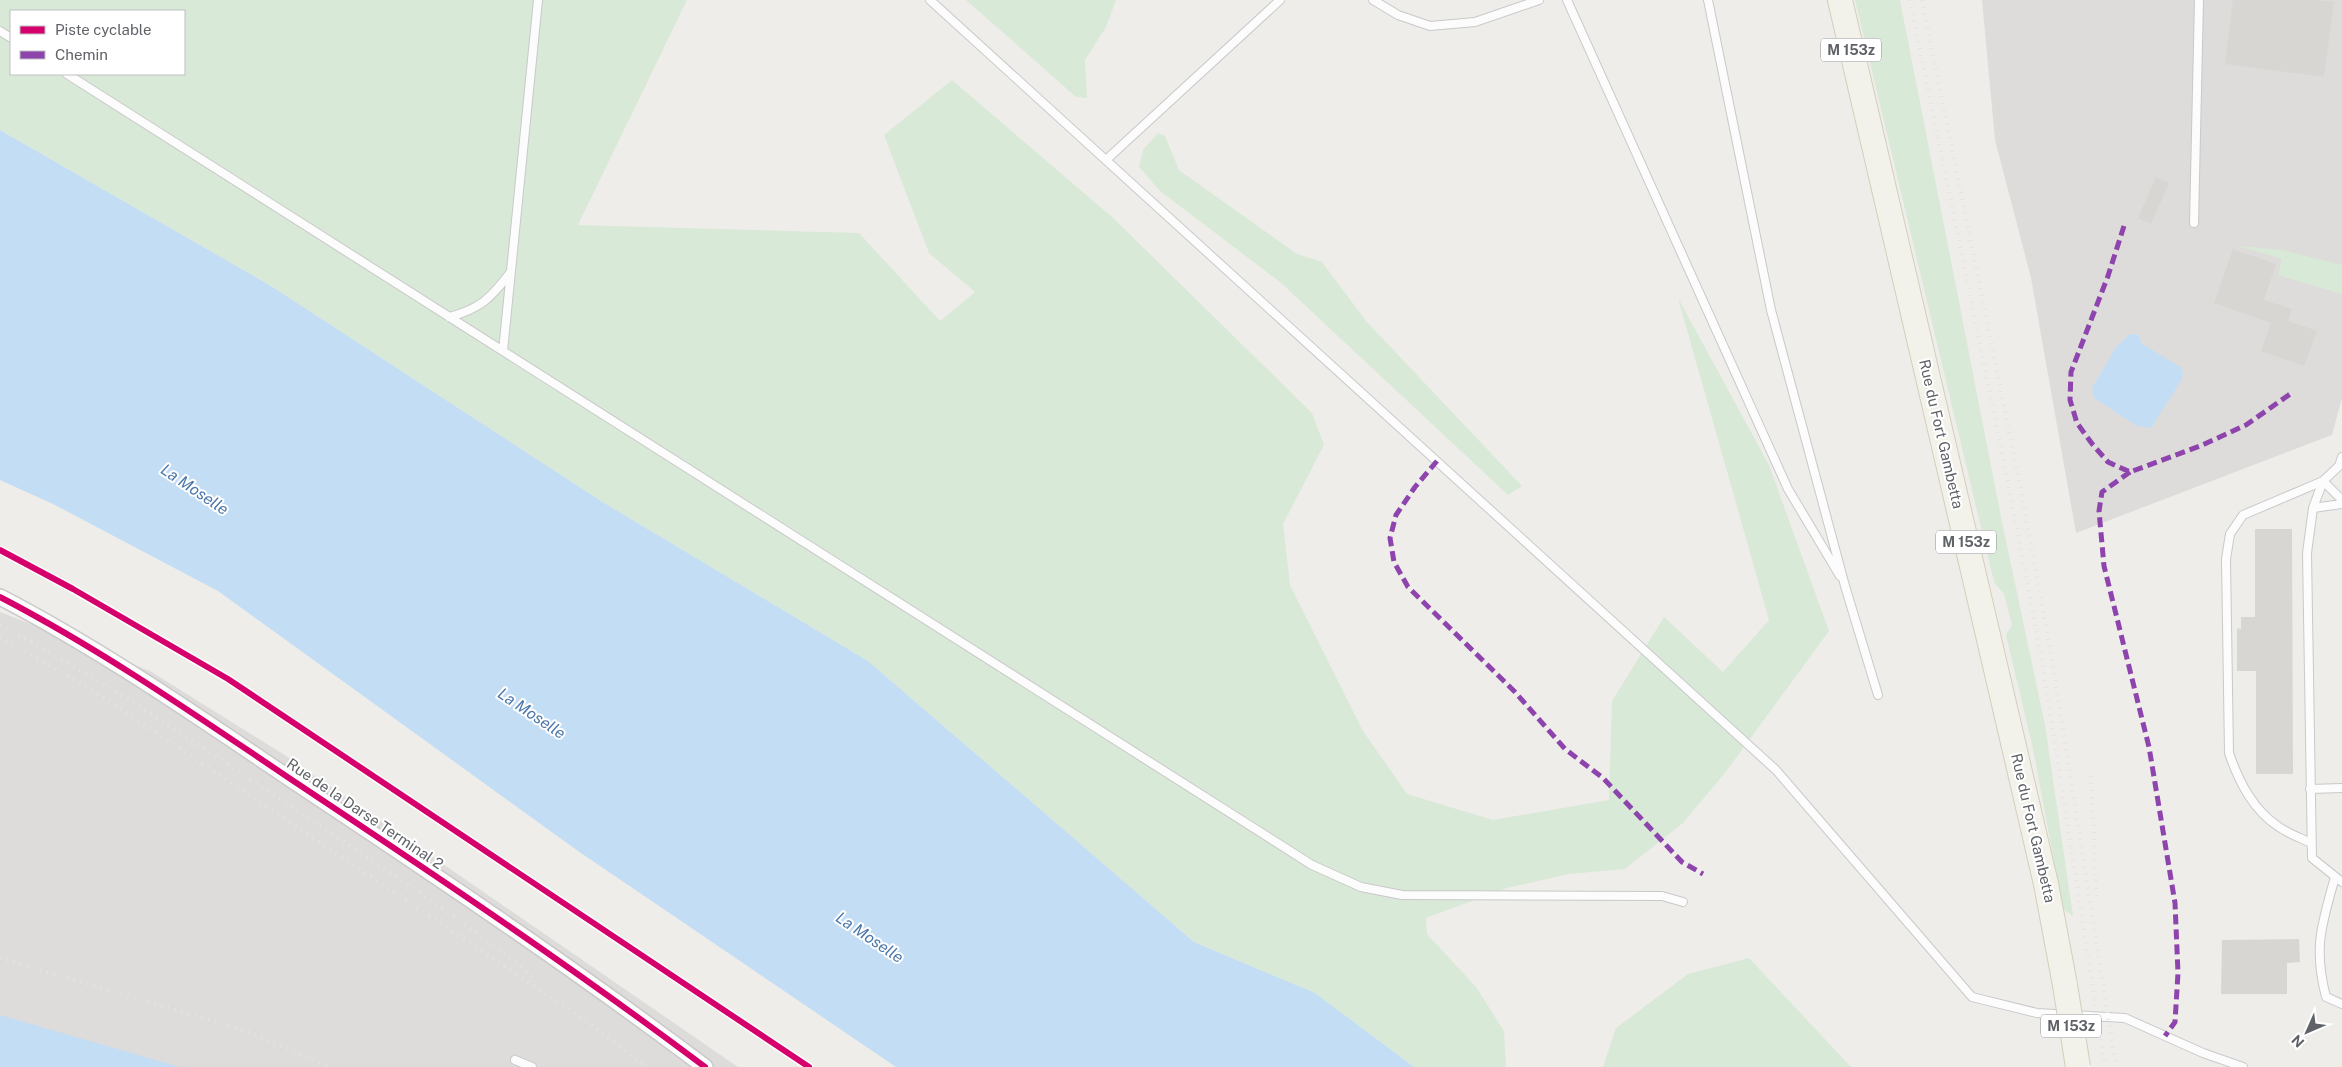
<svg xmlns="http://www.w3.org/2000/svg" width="2342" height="1067" font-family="'Public Sans',sans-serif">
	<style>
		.industrial { fill: #dedcda }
		.green { fill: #d9e9d7; fill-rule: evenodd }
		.water { fill: #c3ddf4 }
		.building { fill: #d7d6d3 }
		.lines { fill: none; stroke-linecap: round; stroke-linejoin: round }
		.service-casing { stroke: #c9c9c9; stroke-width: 10 }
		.minor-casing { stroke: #c9c9c9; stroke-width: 18 }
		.primary-casing { stroke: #d4ceba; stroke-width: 26 }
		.service { stroke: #fcfcfc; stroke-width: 8 }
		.minor { stroke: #fcfcfc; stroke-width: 15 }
		.primary { stroke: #f3f2ea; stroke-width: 24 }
		.rail { stroke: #e3e4e3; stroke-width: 4; stroke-dasharray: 1 6; stroke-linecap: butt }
		.primary-bridge-casing { stroke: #d4ceba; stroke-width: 26; stroke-linecap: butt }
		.primary-bridge { stroke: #f3f2ea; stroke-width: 24 }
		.quiet { stroke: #8e44ad; stroke-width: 5; stroke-dasharray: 10 5; stroke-linecap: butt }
		.cycleway-casing { stroke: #fff; stroke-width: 9 }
		.cycleway { stroke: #d6006c; stroke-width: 6 }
		.labels { text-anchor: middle; stroke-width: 4; stroke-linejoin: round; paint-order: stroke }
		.shield { fill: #fff; stroke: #8f9195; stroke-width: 1 }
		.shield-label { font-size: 14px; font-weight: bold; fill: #5f6267 }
		.street-label { font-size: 15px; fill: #5f6267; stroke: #fff }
		.water-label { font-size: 16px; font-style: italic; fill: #4c77aa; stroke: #fff }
	</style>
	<rect width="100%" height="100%" fill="#eeedea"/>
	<!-- industrial -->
	<path class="industrial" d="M1982,0H2342V398L2332,435L2076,533L2031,278L1995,140Z
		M0,612L150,671L283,754L738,1067H0Z"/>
	<!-- green -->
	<path class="green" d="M0,0H687L578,225L859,233L940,321L975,292L929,253L884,135L952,80L1111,216L1312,413L1324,445L1283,524L1290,585L1363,731L1407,794L1493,820L1609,800L1612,701L1664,617L1723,672L1769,620L1678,298L1769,465L1829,631L1725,773L1683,823L1625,869L1569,874L1507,888L1426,918L1427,934L1476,987L1504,1031L1506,1067H1414L1315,993L1194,942L868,661L601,501L271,286L0,130ZM11,11H184V74H11Z
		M966,0H1116L1106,27L1085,60L1087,98L1076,97Z
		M1855,0H1900L2002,522L2045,725L2073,916L2063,909L2033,749L2006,635L2012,625L2004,594L1994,582Z
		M1158,133L1165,136L1179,170L1297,254L1322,262L1366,321L1522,486L1508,495L1280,282L1160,191L1139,167L1143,150Z
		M2238,246L2282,250L2342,265V294L2278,275L2282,259Z
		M1749,958L1851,1067H1603L1616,1028L1688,974Z"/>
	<!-- water -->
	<path class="water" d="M0,130L271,286L601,501L868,661L1194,942L1315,993L1414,1067H896L578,851L218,591L53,504L0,480Z
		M2130,334L2139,335L2141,343L2180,367L2183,372L2182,379L2151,428L2137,426L2094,398L2092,388L2116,347Z
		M0,1015L180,1067H0Z"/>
	<!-- building -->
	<path class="building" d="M2233,0H2317L2334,2L2324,77L2225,64Z
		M2156,177L2169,183L2151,224L2138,218Z
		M2233,249L2276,264L2264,300L2292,309L2288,321L2317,331L2304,366L2261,351L2271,323L2214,303Z
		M2255,529H2292L2293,774H2256V671H2237V628L2241,629V617H2255Z
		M2299,939L2300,962L2287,963V994H2221L2222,940Z"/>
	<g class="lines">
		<!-- service casing -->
		<g class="service-casing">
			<path id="service" d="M930,0L1776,770L1972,997L2037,1013L2125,1018L2203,1053L2243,1067
				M1373,0L1398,15L1430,26L1475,22L1539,0
				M1567,0L1788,489L1840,576
				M1708,0L1771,310L1845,586L1878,695
				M0,31L11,38
				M67,74L1312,865L1361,887L1402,895L1662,896L1683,902
				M1106,160L1280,0
				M2194,223L2199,0
				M449,317C480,309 491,298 510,273
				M503,351L538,0
				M2323,481L2313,508L2307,553L2312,858L2342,882
				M2323,481L2342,500
				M2313,508L2342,504
				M2310,789L2342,788
				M2311,843C2301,838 2289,834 2279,827C2253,810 2239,782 2229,753L2226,559L2230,534L2243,515L2323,481L2339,466L2342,457
				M2335,877C2322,924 2313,947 2326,997L2342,1004
				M515,1060L532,1067"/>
		</g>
		<!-- minor casing -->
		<g class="minor-casing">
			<path id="minor" d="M0,597C102,650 197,716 292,780C432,873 571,966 705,1067"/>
		</g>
		<!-- primary casing -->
		<g class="primary-casing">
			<path id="primary" d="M1840,0L2046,884L2065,985"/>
		</g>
		<!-- service -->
		<use href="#service" class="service"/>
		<!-- minor -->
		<use href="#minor" class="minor"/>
		<!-- primary -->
		<use href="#primary" class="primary"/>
		<!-- rail -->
		<path class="rail" d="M1910,0L2007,478L2042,661L2105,1067
			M1922,0L2018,475L2052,660L2116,1067
			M0,625C111,684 215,756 320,826C393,875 468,922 535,979
			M0,638L44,662L112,703L589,1023L647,1067
			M2091,776L2097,901
			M0,958L246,1031L331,1067"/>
		<!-- primary-bridge casing -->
		<g class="primary-bridge-casing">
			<path id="primary-bridge" d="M2065,985L2078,1067"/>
		</g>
		<!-- primary-bridge -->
		<use href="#primary-bridge" class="primary-bridge"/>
		<!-- quiet -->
		<path class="quiet" d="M2124,226L2108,276L2071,372L2070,400L2077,423L2093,445L2108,462L2130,472L2200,446L2246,425L2293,392
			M1437,461L1415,487L1396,515L1390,538L1394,562L1408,587L1515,692L1565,749L1603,778L1682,862L1703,874
			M2130,472L2102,492L2099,511L2104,566L2149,747L2175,903L2178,973L2175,1022L2165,1036"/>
		<!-- cycleway casing -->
		<g class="cycleway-casing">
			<path id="cycleway" d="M0,550L73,589L228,679L809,1067
				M0,597C102,650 197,716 292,780C432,873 571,966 705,1067"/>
		</g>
		<!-- cycleway -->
		<use href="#cycleway" class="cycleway"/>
	</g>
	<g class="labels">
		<!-- shield labels -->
		<g class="shield">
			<rect x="1821" y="38.5" width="60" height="23" rx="4"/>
			<rect x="1936" y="530.5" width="60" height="23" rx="4"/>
			<rect x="2041" y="1014.5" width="60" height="23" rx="4"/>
		</g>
		<g class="shield-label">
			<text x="1851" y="55">M 153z</text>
			<text x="1966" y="547">M 153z</text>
			<text x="2071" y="1031">M 153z</text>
		</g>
		<!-- street labels -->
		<g class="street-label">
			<text transform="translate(1941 434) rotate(77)" y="5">Rue du Fort Gambetta</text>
			<text transform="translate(365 814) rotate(34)" y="5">Rue de la Darse Terminal 2</text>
			<text transform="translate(2033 828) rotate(77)" y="5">Rue du Fort Gambetta</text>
		</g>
		<!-- water labels -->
		<g class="water-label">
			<text transform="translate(195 489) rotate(34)" y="6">La Moselle</text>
			<text transform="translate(532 713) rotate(34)" y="6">La Moselle</text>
			<text transform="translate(870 937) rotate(34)" y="6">La Moselle</text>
		</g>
	</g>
	<!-- legend -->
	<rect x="10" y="10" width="175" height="65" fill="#ffffff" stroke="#bfc0c2"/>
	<rect x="20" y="26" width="25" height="8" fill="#d6006c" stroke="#bfc0c2"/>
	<text x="55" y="35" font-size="15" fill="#5f6267">Piste cyclable</text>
	<rect x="20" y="51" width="25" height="8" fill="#8e44ad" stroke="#bfc0c2"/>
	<text x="55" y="60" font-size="15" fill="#5f6267">Chemin</text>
	<!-- north arrow -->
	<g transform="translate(2307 1032) rotate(225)" stroke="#ffffff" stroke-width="4" paint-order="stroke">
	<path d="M0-4L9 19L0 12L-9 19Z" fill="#5f6267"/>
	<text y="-8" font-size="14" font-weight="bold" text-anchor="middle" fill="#5f6267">N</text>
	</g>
</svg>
